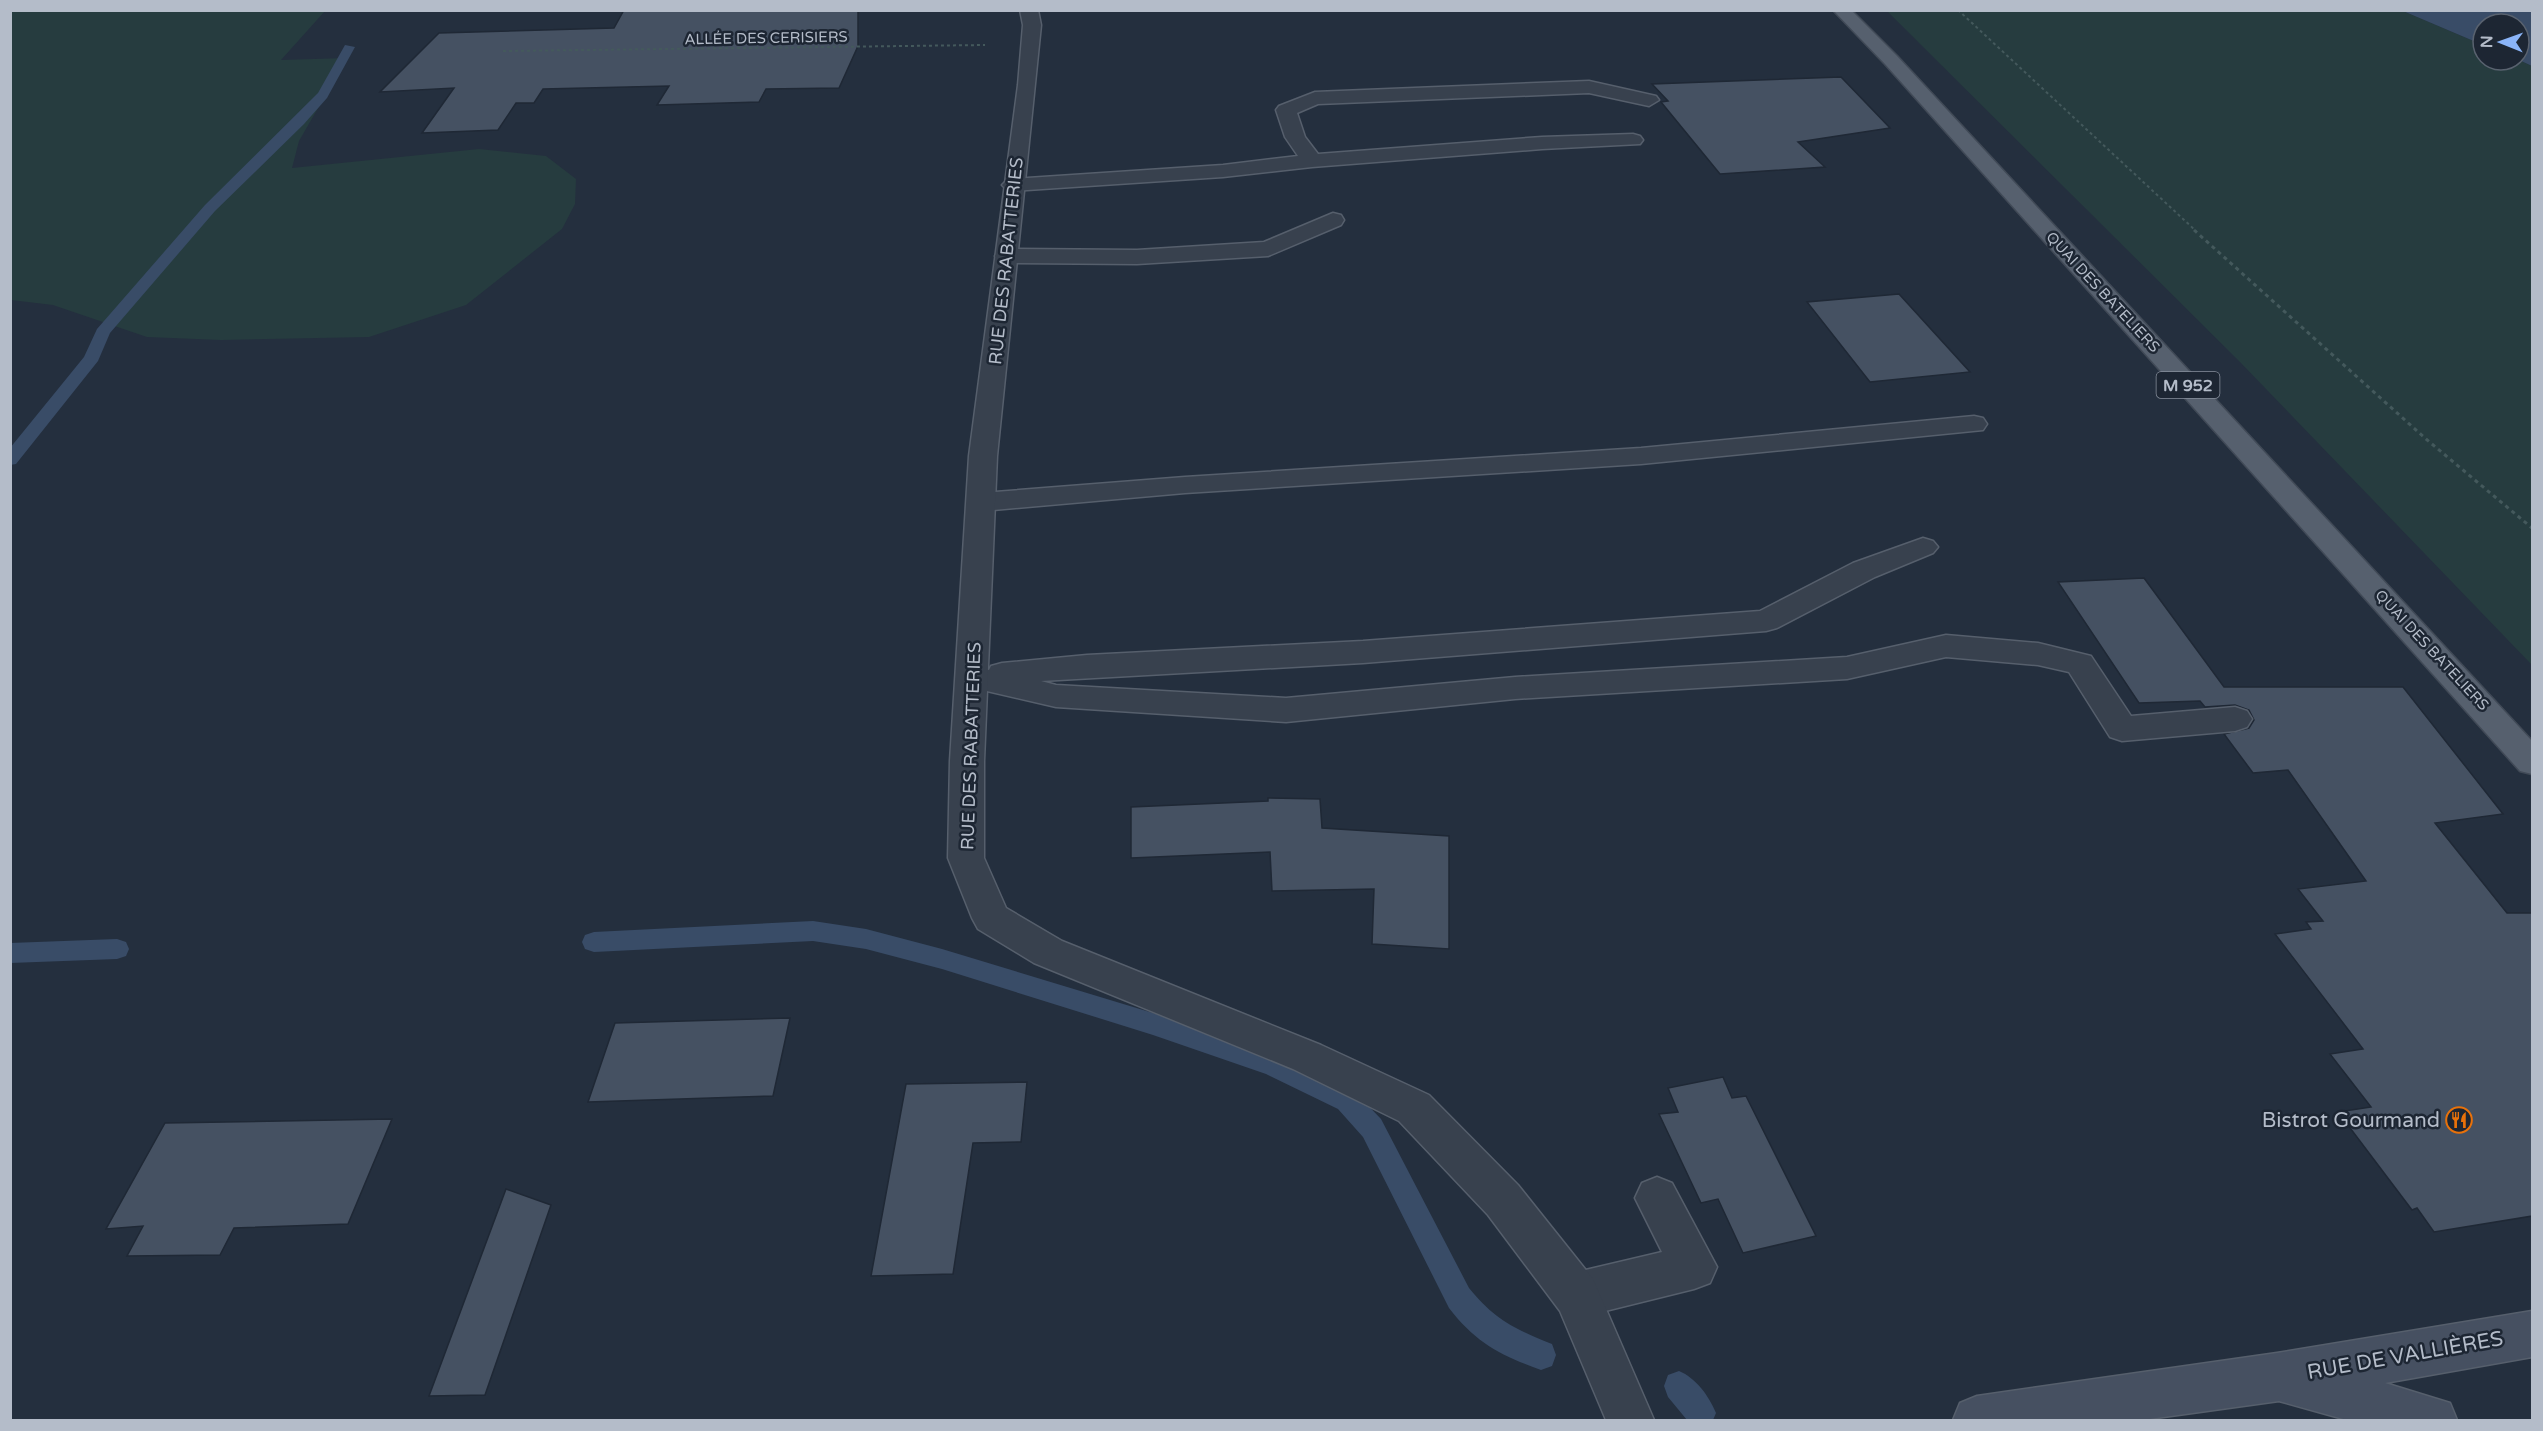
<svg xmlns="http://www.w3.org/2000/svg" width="2543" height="1431" font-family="'Varela Round',sans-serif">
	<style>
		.green { fill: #263c3f }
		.water { fill: #394c67 }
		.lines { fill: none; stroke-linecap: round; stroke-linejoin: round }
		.stream { fill: #394c67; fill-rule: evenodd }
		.building { fill: #455162; stroke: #1f2835; stroke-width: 1.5 }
		.lane-casing { stroke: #565f6c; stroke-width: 3 }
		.street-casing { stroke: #565f6c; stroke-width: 3 }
		.secondary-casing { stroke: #565f6c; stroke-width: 3 }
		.primary-casing { stroke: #414a57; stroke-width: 3 }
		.path-far1 { stroke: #44595c; stroke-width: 2; stroke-dasharray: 3 3; stroke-linecap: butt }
		.path { stroke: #44595c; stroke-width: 3; stroke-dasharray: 4 4; stroke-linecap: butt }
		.lane { fill: #38414e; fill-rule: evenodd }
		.street { fill: #38414e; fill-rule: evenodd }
		.secondary { fill: #465061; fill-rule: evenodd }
		.primary { fill: #56606e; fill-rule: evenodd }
		.labels { text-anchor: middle; stroke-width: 5; stroke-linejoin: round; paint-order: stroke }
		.far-street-label { font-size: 15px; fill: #b4bcc9; stroke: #1d2633 }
		.shield { fill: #1d2633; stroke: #878f9c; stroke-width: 1.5 }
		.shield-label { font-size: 16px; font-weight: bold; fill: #b4bcc9 }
		.street-label { font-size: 18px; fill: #b4bcc9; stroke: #1d2633 }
		.near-poi-label { font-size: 21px; fill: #b4bcc9; stroke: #1d2633; text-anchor: end }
		.near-street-label { font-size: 21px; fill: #b4bcc9; stroke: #1d2633 }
	</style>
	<rect width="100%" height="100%" fill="#242f3e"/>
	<!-- green -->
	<path class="green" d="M11,10L325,11L281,60L347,58L299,141L292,168L479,149L546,156L576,179L575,204L562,229L466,305L369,337L221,340L147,337L53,305L11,300Z
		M1887,11H2403L2483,45V60H2519L2532,66V665L2240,362Z"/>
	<!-- water -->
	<path class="water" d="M2403,11H2532V66L2519,60V24H2483V45Z"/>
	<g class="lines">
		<!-- stream -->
		<path class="stream" d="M345,45L355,47L327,98L304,124L215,211L110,333L98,361L16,464L10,465V448L84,357L97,329L205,205L318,93Z
			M813,921L866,929L942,949L1153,1013L1283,1058L1356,1093L1381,1119L1469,1288C1495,1320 1515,1329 1552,1344L1556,1355L1552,1366L1541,1370C1500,1355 1476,1343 1449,1308L1363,1137L1338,1109L1266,1074L1153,1035L942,969L866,949L813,941L594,952L585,949L582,942L585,935L594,932Z
			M117,939L126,942L129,949L126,956L117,959L10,963V943Z
			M1679,1371C1696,1378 1709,1396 1716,1413L1713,1420H1687L1668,1397L1664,1386L1668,1375Z"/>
	</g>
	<!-- building -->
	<path class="building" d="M624,10H858V46L839,88L766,89L759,102L657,105L669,86L543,89L534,103H516L498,130L422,133L454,88L380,92L439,33L614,28Z
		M1841,77L1890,128L1798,142L1825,167L1720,174L1661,102L1668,101L1652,84Z
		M1899,294L1970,372L1870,382L1807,302Z
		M2144,578L2224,687H2403L2503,814L2435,823L2507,913H2532V1216L2434,1232L2417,1208L2412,1210L2338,1112L2371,1107L2330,1054L2363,1049L2275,934L2311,929L2306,922L2323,921L2298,889L2366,881L2288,770L2253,773L2224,734L2249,728L2254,720L2249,710L2235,705L2205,707L2200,701L2139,703L2058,582Z
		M1268,798L1320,799L1322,828L1449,836V949L1372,944L1374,889L1272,891L1270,852L1131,858V807L1268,801Z
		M790,1018L773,1096L588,1102L615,1023Z
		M1723,1077L1732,1098L1746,1096L1816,1236L1743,1253L1718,1199L1701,1203L1659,1114L1678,1112L1668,1088Z
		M1027,1082L1021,1142L973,1143L953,1274L871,1276L906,1084Z
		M392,1119L348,1224L234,1228L220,1255L127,1256L143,1226L106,1229L165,1123Z
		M506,1189L551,1205L485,1395L429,1396Z"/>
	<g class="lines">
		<!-- lane casing -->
		<g class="lane-casing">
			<path id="lane" d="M1589,81L1656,96L1659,100L1649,106L1589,93L1318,104L1297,113L1305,137L1318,154L1542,137L1633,134L1640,136L1643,140L1640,144L1542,149L1312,167L1223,177L1013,191L1006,189L1002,185L1006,181L1013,179L1223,165L1298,156L1285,137L1276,110L1279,106L1315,92Z
				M1333,213L1341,215L1344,220L1341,225L1268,256L1137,264L1006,263L998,261L995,256L998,251L1006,249L1137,250L1264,242Z
				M1974,416L1983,418L1987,424L1983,430L1641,464L1185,493L982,511L972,508L968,502L972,496L982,493L1185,477L1641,448Z
				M1923,538L1933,541L1938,547L1933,553L1875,577L1777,628L1766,631L1363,663L1041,681L1056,685L1286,698L1515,677L1847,657L1946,635L2038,643L2091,656L2131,716L2235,707L2247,711L2252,719L2247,727L2235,731L2122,741L2110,737L2069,672L2038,665L1946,657L1847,679L1515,699L1286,722L1056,707L961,685L956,677L961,669L972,666L989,670L991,666L1002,663L1087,655L1363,641L1760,611L1853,563Z
				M1657,1177L1672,1183L1717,1267L1710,1283L1694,1289L1577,1318L1561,1311L1554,1295L1561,1279L1577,1272L1662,1252L1635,1198L1642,1183Z"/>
		</g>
		<!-- street casing -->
		<g class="street-casing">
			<path id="street" d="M1020,10H1038L1041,25L997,456L984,761V858L1006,908L1062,941L1321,1045L1429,1095L1518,1185L1593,1279L1654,1420H1606L1560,1311L1488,1215L1399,1121L1293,1069L1034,963L978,929L972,918L948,858L950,761L969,456L1018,85L1023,25Z"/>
		</g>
		<!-- secondary casing -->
		<g class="secondary-casing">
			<path id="secondary" d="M2532,1311V1357L2385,1383L2450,1403L2457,1420H2347L2279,1401L2142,1420H1953L1960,1403L1977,1396L2277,1353Z"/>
		</g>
		<!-- primary casing -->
		<g class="primary-casing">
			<path id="primary" d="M1833,10H1851L1897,56L2532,741V774L2520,771L1885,64Z"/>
		</g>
		<!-- path-far1 -->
		<path class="path-far1" d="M1958,10L2196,231
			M503,51L985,45"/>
		<!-- path -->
		<path class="path" d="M2194,230L2426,439L2532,528"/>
		<!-- lane -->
		<use href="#lane" class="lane"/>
		<!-- street -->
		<use href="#street" class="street"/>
		<!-- secondary -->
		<use href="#secondary" class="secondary"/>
		<!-- primary -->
		<use href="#primary" class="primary"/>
	</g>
	<!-- icons -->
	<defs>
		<g id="restaurant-ring" transform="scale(1.35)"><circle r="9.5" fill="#1d2633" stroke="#e8710a" stroke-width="1.5"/><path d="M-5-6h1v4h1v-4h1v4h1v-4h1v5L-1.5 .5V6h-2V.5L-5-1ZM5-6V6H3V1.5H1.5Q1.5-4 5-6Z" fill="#e8710a"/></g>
	</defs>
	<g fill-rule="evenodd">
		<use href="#restaurant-ring" x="2459" y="1120"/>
	</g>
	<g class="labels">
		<!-- far-street labels -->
		<g class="far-street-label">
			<text transform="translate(766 38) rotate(-1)" y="5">ALLÉE DES CERISIERS</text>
			<text transform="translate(2103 292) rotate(47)" y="5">QUAI DES BATELIERS</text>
			<text transform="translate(2432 650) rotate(47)" y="5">QUAI DES BATELIERS</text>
		</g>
		<!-- shield labels -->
		<rect class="shield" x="2156.5" y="372" width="63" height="26" rx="4.5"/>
		<g class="shield-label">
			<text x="2188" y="391">M 952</text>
		</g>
		<!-- street labels -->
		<g class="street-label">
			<text transform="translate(1006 261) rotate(-84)" y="6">RUE DES RABATTERIES</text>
			<text transform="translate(971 746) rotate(-88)" y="6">RUE DES RABATTERIES</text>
		</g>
		<!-- near-poi labels -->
		<g class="near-poi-label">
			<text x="2440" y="1127">Bistrot Gourmand</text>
		</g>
		<!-- near-street labels -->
		<g class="near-street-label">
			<text transform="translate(2405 1355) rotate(-10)" y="7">RUE DE VALLIÈRES</text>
		</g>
	</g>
	<!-- border -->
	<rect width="2543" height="1431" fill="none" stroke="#b4bcc9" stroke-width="24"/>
	<!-- north arrow -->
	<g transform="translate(2501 42) rotate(271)"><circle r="28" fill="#1d2633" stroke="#59626f" stroke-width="1.5"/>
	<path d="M0-4.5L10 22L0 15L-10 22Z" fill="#8ab4f8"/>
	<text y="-9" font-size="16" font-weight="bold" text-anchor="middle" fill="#b4bcc9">N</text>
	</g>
</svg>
